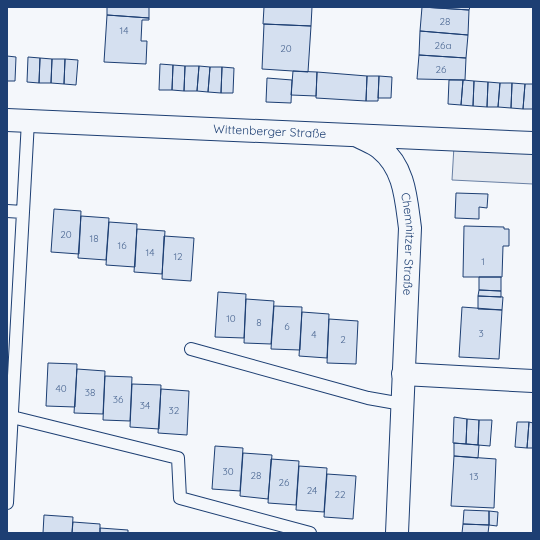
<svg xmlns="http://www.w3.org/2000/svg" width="540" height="540" font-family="Quicksand,sans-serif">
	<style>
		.parking { fill: #e3e8f0; stroke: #687fa3 }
		.building { fill: #d5e0f0; stroke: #1d3f73 }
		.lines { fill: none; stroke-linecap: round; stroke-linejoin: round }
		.service-casing { stroke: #1d3f73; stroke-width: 14 }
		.minor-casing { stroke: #1d3f73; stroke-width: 24 }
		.service { stroke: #f4f7fb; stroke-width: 12 }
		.minor { stroke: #f4f7fb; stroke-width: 22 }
		.labels { text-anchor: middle; stroke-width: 3; stroke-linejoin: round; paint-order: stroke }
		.number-label { font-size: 10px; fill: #4b6792 }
		.street-label { font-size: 12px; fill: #1d3f73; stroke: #f4f7fb }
	</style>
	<rect width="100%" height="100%" fill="#f4f7fb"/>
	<!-- parking -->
	<path class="parking" d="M454,146L533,149V184L452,180Z"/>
	<!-- building -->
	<path class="building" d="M107,7H149V18L107,15Z
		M264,7H312L311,26L263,24Z
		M422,7L469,10L468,35L420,31Z
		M422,7H470L469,10Z
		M107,15L149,18V20H142L141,41H147L146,64L104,62Z
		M264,24L311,26L308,72L262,69Z
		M420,31L468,35L466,58L419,55Z
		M419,55L466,58L465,80L417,79Z
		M7,56L16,57L15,81H7Z
		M28,57L40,58L39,83L27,82Z
		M40,58L52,59L51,83H39Z
		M52,59H65L64,84L51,83Z
		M65,59L78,60L76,85L64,84Z
		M160,64L173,65L172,90H159Z
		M173,65L185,66L184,91L172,90Z
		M185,66H199L197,91H184Z
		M199,66L210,67L208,92L197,91Z
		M210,67H222L221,93L208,92Z
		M222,67L234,68L233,93H221Z
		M293,71L317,72L316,96L291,95Z
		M317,72L367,76L366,101L316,98Z
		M367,76H379L378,101H366Z
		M379,76L392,77L391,98H378Z
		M267,78L292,80L291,103L266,102Z
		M449,80H463L461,105L448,104Z
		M463,80L474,81L473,106L461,105Z
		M474,81L488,82L487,107L473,106Z
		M488,82L500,83L498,107H487Z
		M500,83H512L511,108L498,107Z
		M512,83L525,84L523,109L511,108Z
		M525,84H533V109H523Z
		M456,193L488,194L487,208L479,207V219L455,218Z
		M54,209L81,211L79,254L51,252Z
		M81,216L109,218L106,260L78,258Z
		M109,222L137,224L135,267L106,265Z
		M464,226L504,227V229H509V246H503L502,277H463Z
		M137,229L165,231L162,274L134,272Z
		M164,236L194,238L191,281L162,279Z
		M479,277H501V291L479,290Z
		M479,290L501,291V297L478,296Z
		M218,292L246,294L244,338L215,337Z
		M478,296L503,297L502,310L478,309Z
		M246,299L274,301L271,344L244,343Z
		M274,306L302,307L300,350L271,349Z
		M462,307L502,310L499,359L459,357Z
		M302,312L329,314L327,358L299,356Z
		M329,319L358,321L356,364L327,363Z
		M48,363L77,364L75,407L46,406Z
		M77,369L105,371L103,414L74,413Z
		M105,376L132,377L130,421L103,420Z
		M132,384L161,385L159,429L130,427Z
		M161,389L189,391L187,435L158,433Z
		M454,417L467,419L466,444L453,443Z
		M467,419L479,420L478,445L466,444Z
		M479,420H492L490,446L478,445Z
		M517,422H529L527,448L515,447Z
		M529,422L533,423V448H527Z
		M454,443L479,445L478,458L454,456Z
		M215,446L243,448L240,491L212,489Z
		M243,453L272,455L268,499L240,496Z
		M454,456L496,459L494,508L451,506Z
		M271,459L299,461L296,505L268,503Z
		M299,466L327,468L324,512L296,510Z
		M327,474L356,476L353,519L324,517Z
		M464,510L489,511V525L463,524Z
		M489,511L498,512L497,526L489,525Z
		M44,515L73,517L72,533H43Z
		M73,522L100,524V533H72Z
		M463,524L489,525L488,533H462Z
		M100,528L128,530V533H100Z"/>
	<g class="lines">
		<!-- service casing -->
		<g class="service-casing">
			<path id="service" d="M7,211L23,212
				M191,349L368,398L402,404
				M12,417L178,458L180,498L310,533
				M7,503L28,121"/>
		</g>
		<!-- minor casing -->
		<g class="minor-casing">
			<g id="minor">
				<path id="s1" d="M7,120L533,143"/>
				<path id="s2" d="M358,136C365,140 374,143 380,148C405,168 406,199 410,228L397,533"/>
				<path d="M403,374L533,381"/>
			</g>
		</g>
		<!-- service -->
		<use href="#service" class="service"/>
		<!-- minor -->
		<use href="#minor" class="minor"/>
	</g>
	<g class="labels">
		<!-- number labels -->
		<g class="number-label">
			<text x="445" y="25">28</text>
			<text x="124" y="34">14</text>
			<text x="443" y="49">26a</text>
			<text x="286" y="52">20</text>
			<text x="441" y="73">26</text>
			<text x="66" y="238">20</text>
			<text x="94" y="242">18</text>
			<text x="122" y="249">16</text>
			<text x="150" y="256">14</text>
			<text x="178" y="260">12</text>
			<text x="483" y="265">1</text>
			<text x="231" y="322">10</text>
			<text x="259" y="326">8</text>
			<text x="287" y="330">6</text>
			<text x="481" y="337">3</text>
			<text x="314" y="338">4</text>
			<text x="343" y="343">2</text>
			<text x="61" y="392">40</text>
			<text x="90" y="396">38</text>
			<text x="118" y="403">36</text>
			<text x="145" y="409">34</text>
			<text x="174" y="414">32</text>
			<text x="228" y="475">30</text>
			<text x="256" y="479">28</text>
			<text x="474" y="480">13</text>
			<text x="284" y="486">26</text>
			<text x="312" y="494">24</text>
			<text x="340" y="498">22</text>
		</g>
		<!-- street labels -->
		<g class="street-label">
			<text dy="4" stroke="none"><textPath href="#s1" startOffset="263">Wittenberger Straße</textPath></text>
			<text dy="4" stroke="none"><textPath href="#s2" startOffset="129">Chemnitzer Straße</textPath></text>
		</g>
	</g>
	<!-- border -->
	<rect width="540" height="540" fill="none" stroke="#1d3f73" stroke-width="16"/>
</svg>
